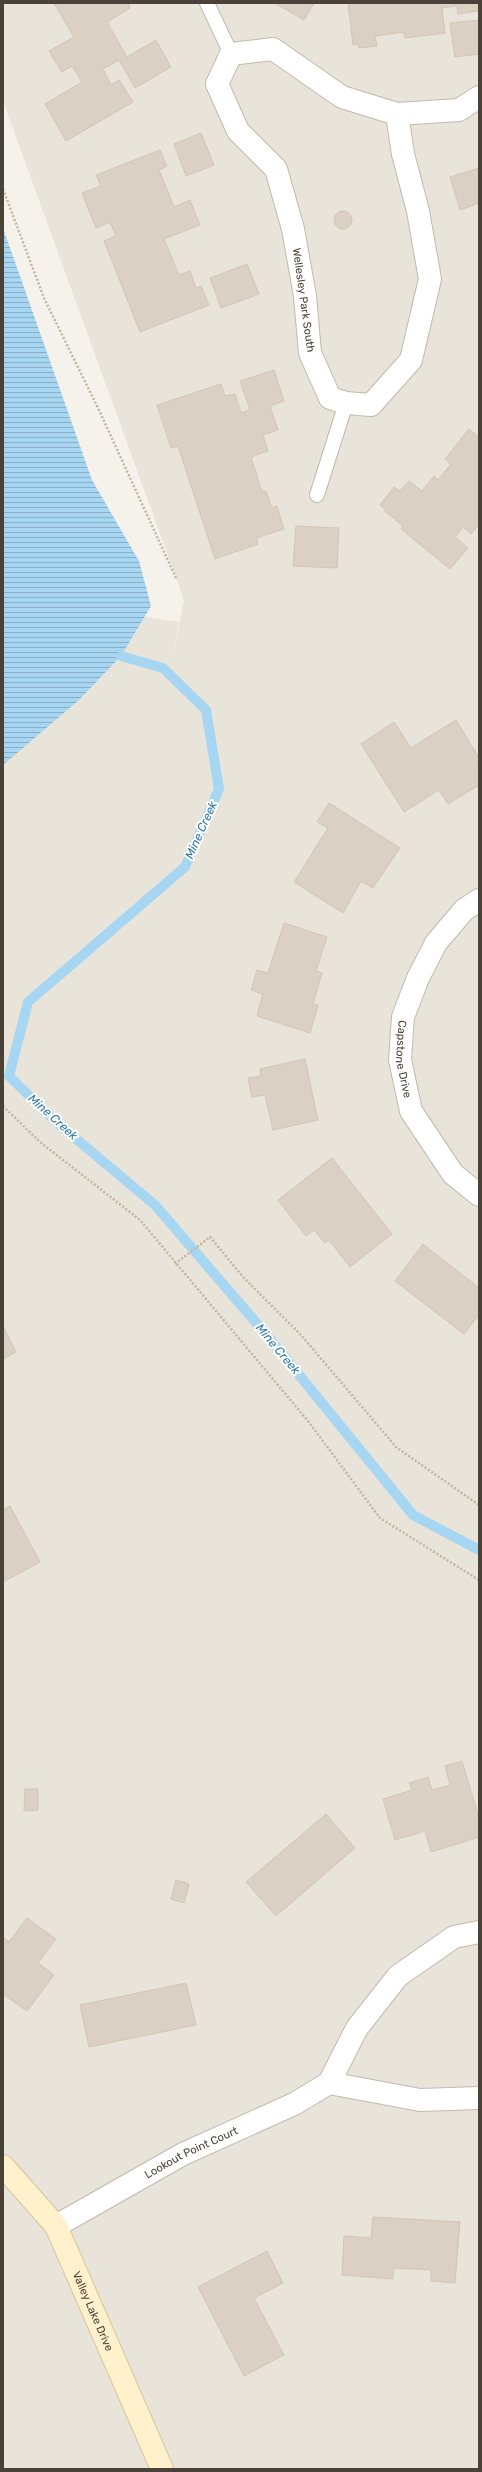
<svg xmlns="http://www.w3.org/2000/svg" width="482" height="2472" font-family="Rubik,sans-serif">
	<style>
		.residential { fill: #e9e4d9 }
		.water { fill: url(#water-rules) }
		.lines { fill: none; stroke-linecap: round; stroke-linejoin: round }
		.stream { stroke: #a7d6f2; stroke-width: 10 }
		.building { fill: #dad0c3; stroke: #d2c5b3 }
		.lane-casing { stroke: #c1b9ad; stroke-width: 16 }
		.street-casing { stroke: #c1b9ad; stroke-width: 24 }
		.secondary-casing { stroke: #d6c49a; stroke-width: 24 }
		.path { stroke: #c3b59e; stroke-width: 2.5; stroke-dasharray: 2 2; stroke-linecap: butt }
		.lane { stroke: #fff; stroke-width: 14 }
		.street { stroke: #fff; stroke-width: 22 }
		.secondary { stroke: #fff1cb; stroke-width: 22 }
		.labels { text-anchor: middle; stroke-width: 4; stroke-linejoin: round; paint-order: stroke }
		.street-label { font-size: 11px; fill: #4a4238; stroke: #fff }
		.water-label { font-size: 12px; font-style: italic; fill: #2c78a8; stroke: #fff }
	</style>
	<defs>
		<pattern id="water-rules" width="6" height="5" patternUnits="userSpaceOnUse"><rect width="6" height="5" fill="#a7d6f2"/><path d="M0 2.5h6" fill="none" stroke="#8aafc5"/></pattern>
	</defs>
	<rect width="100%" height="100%" fill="#f5f2eb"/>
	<!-- residential -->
	<path class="residential" d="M4,3H479V2469H3V595L179,622L171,668L184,600L3,101Z"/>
	<!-- water -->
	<path class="water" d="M3,228L92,480L139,561L151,606L121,656L79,700L3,765Z"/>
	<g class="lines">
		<!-- stream -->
		<path class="stream" d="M121,656L163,668L206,710L219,789L185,867L28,1002L9,1076L56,1122L155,1205L265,1333L413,1515L479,1550"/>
	</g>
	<!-- building -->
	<path class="building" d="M54,3H128L130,8L107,22L127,57L156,40L171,67L135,88L119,60L103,69L111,85L119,80L133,102L66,141L45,104L82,82L72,66L62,72L49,51L74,37Z
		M275,3H314L304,20Z
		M348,3H478V11L458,14L457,6L442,8L445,33L405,38L404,32L375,36L377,46L359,48V44L353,45Z
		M479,20V54L455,57L450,23Z
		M201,133L214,165L186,176L174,144Z
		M160,150L167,166L159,170L174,207L190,200L200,225L164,239L179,275L190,271L196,288L201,286L209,305L140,332L104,241L116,236L110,222L96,228L82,193L101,186L96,175Z
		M479,168V203L460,210L450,177Z
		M334 220a9 9 0 1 1 18 0a9 9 0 1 1-18 0Z
		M247,264L259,294L221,308L210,278Z
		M274,370L284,401L270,406L278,430L263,435L268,451L251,457L262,492L266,491L272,508L277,506L284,529L256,538L258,544L215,559L178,446L171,448L157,405L221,384L225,396L235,394L241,413L250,410L240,381Z
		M469,429L479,437V524L471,534L463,527L455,537L468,548L450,569L401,529L403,526L384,510L385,509L380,505L394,487L400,491L409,481L422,491L434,476L438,480L451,464L445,459Z
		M296,526L339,528L337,568L293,566Z
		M456,720L479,758V766L476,768L479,773V785L448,804L439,790L404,812L361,744L394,722L411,748Z
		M329,803L400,848L373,888L361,881L343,913L294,882L328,828L317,822Z
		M284,923L327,937L316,971L322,973L313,1004L318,1005L310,1033L257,1016L263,994L251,990L257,970L268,973Z
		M305,1059L318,1120L273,1130L265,1095L252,1097L248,1078L261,1076L260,1069Z
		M332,1158L392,1234L350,1267L329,1240L325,1243L314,1230L306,1236L278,1200Z
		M423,1244L479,1288V1315L464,1334L395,1281Z
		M3,1326L16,1352L3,1359Z
		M10,1506L40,1562L3,1582V1510Z
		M462,1761L479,1818V1837L431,1852L425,1831L395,1840L383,1799L412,1790L409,1783L428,1777L432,1790L450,1785L445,1766Z
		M25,1789H38V1810L24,1811Z
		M326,1814L355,1848L276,1916L246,1882Z
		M176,1880L189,1884L184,1903L171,1899Z
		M27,1918L56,1939L38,1963L54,1975L27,2011L3,1994V1937L9,1942Z
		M186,1983L196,2025L89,2047L80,2005Z
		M373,2217L460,2222L455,2283L431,2281V2270L394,2268L393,2279L342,2275L344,2236L371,2238Z
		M267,2251L283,2283L254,2298L284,2355L244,2376L198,2287Z"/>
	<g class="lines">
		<!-- lane casing -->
		<g class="lane-casing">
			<path id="lane" d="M207,3L231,54
				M317,495L346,403"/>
		</g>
		<!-- street casing -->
		<g class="street-casing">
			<g id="street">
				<path d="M397,114L403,154L418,211L430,279L411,360L371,405L346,403L330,398L310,353L305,296L293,229L276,169L238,131L217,84L231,54L273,49L342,97L397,114L459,110L479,97"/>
				<path id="s1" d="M479,900L464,910L436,943L418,978L403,1017L400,1060L411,1111L453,1174L479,1195"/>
				<path d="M329,2083L420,2100L479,2098"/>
				<path id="s2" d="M56,2226L183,2154L294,2104L329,2083L357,2028L398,1976L454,1937L479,1932"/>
			</g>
		</g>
		<!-- secondary casing -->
		<g class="secondary-casing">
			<g id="secondary">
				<path id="s3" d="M3,2166L56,2226L162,2469"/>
			</g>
		</g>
		<!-- path -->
		<path class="path" d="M3,189L44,298L98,408L176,578
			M3,1106L40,1142L140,1220L308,1421L380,1518L479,1580
			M175,1264L210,1237L244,1278L301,1335L396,1447L479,1505"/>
		<!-- lane -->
		<use href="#lane" class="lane"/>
		<!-- street -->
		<use href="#street" class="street"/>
		<!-- secondary -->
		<use href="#secondary" class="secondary"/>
	</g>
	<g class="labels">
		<!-- street labels -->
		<g class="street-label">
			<text transform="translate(304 300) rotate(82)" y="4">Wellesley Park South</text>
			<text dy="4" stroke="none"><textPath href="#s1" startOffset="185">Capstone Drive</textPath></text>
			<text dy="4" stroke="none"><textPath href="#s2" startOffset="154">Lookout Point Court</textPath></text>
			<text dy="4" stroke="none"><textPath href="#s3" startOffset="173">Valley Lake Drive</textPath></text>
		</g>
		<!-- water labels -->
		<g class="water-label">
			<text transform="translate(201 830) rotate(-66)" y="4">Mine Creek</text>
			<text transform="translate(53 1117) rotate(42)" y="4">Mine Creek</text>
			<text transform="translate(278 1349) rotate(50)" y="4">Mine Creek</text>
		</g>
	</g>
	<!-- border -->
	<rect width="482" height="2472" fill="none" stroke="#4a4238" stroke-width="8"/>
</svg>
